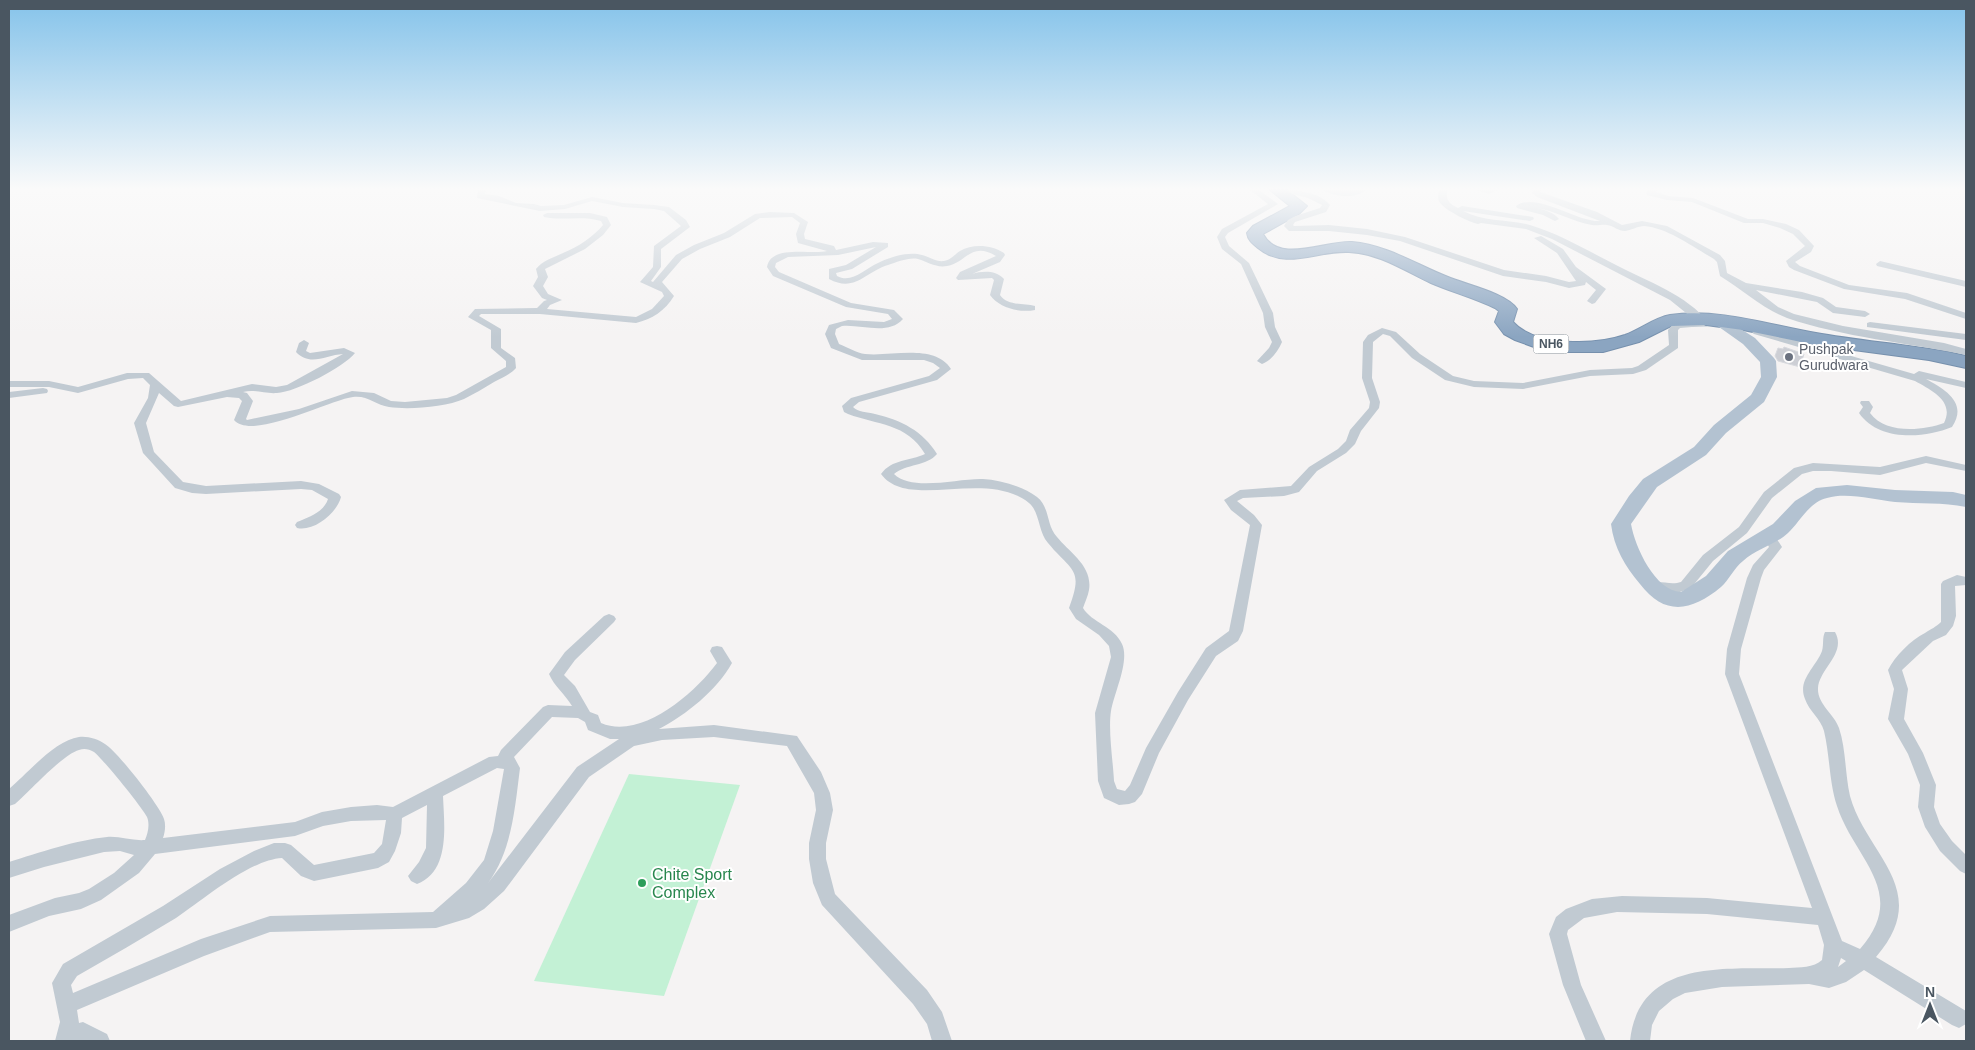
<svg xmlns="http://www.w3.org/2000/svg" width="1975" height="1050" font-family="Helvetica,sans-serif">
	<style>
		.green { fill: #c3f1d5 }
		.building { fill: #cdcfd5; stroke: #d7d9de }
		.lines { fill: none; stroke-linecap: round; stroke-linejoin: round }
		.highway-casing { stroke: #7690ad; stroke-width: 2 }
		.street { fill: #c1cad2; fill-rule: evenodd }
		.primary { fill: #b3c2d1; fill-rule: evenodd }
		.highway { fill: #8ba5c1; fill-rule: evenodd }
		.worship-dot { fill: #6b7280; stroke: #fff; stroke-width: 2 }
		.leisure-dot { fill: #2e9e5b; stroke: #fff; stroke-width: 2 }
		.labels { text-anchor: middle; stroke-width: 4; stroke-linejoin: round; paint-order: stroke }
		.shield { fill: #fff; stroke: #808990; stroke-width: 1 }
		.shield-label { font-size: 12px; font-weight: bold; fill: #4a5661 }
		.worship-label { font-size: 14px; fill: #5b616d; stroke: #fff; text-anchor: start }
		.near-leisure-label { font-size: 16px; fill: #27864d; stroke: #fff; text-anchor: start }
	</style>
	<rect width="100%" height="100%" fill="#f5f3f3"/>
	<!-- green -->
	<path class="green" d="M629,774L740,785L664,996L534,981Z"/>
	<!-- building -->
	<path class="building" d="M1784,347L1804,354L1800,367L1778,361L1775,356L1778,348L1783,349Z"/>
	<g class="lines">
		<!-- highway casing -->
		<g class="highway-casing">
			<path id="highway" d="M1270,190H1287L1307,206L1299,214L1263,234C1279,265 1326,240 1352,242C1387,245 1417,265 1448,277C1467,285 1506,293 1517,309L1513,322C1535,347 1596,345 1625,335C1641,329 1654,318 1670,315C1719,308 1769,325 1816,333C1860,341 1904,344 1948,352L1966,356V368L1929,360L1816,345L1743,330L1706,325L1671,326L1639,342L1603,352H1564L1534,347L1515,340L1504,334L1495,322L1499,311L1495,308C1474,298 1452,292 1431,283C1405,271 1379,253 1349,252C1317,250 1286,271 1258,248C1252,243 1248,240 1247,233L1253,226L1290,206Z"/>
		</g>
		<!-- street -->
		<path class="street" d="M478,190H486L485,194L499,196L516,203L534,204L541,206L564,205L592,197L623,203L654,205L669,207L686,220L690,227L661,249V267L651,281L653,282L676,255L694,245L724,233L755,214L770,212L794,213L808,222L804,234L805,239L834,246L836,250L873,242L888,243V247L852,269L836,273L837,276C852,284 864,269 878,263C890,257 909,251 922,255C930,257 936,262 944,261C951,260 955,254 960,251C973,243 992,245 1004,253L1005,255L1000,262L972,274C983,271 995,270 1004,279L1000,295C1007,306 1024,303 1035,306V310C1020,313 999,308 990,295L994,280L992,278L958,280L956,278L960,272L996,256C971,241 966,263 947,266C936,268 928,262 918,259C909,257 897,262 888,265C865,272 855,293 829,279V269L846,265L876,247L838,255L788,257L776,263L775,267L779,272L851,303L894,310L903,319C888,336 861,324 842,326L836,329L835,334L839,344C847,347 857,353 865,354C891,357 934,343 951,369L937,380L859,402L853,407C858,412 867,412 875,414C901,420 923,431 937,454C927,466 906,464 894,474C912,492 959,478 983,479C1000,480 1022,486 1037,497C1050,507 1046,525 1057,537C1069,552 1093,566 1089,590C1088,596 1085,602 1083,608C1092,623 1114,626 1122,644C1130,661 1114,693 1111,711C1108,730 1113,761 1114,781L1117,789L1125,791L1130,785L1146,748L1178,692L1206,648L1229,631L1250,525L1231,510L1224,500L1240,490L1291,486L1309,467L1338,449L1346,441L1350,430L1369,408L1370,402L1362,378L1363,342L1368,335L1382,328L1396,332L1420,354L1453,376L1474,381L1523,383L1590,370L1632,368L1638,366L1669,345L1668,330L1674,323L1696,321L1670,300L1552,239L1526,229L1481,223L1478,224C1469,222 1449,212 1442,205C1437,201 1438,196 1439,190H1447C1446,201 1449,203 1458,208L1462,206L1533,217L1534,219L1530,221L1463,211C1484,222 1507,219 1530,225C1560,234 1588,251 1616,265C1647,281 1687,295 1709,323L1704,326L1680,328L1678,330V348L1646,370L1633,374L1590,376L1523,389L1474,387L1445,380L1412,358L1390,336L1383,334L1373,342L1372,378L1380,402L1379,408L1361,431L1355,444L1346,453L1317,471L1299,492L1284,496L1243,498L1237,501L1254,515L1262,525L1243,631L1238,641L1216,656L1188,700L1159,753L1142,794L1135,802L1129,804L1119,805L1104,798L1098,781L1095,713L1111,657L1109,646L1099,635L1076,619L1069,608C1084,568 1072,572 1048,543C1038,532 1040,512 1029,503C986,468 908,511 881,474C892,459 910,461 925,454C907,423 877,425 848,414L844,412L842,406L851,398L929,376L940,368L933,363L924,360H862L831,348L825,334L829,325L848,320L884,322L892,319L888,314L846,307L773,276L767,267C771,244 811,255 827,251L798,243L796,234L800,223L792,217L760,218L730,237L700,249L682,259L662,282L674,296C665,311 652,319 636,323L540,314H481L479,316L501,329V348L515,358L516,368C511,374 501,378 494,382C484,388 474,394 464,399C446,407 409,410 389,407C376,405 367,395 353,397C329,400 252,441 234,420L242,401L239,398L227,397L178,407L174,406L159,393L146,423L154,452L183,482L206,486L301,481L319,484L339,494L341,497C337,513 314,532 297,528L295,525L297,522C309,517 324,512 328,499L312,490L301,489L206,494L192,493L175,488L143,453L134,423L148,398L150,385L143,378L128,379L78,393L49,387H9V381H49L78,387L127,373H149L181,401L252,384L276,387L287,385L343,354C326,355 310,367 296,352L299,343L304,340L309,343L306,351L310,353L344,348L355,353C344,367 296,392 277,393C265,394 255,389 243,392L247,393L253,401L246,419L247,420L299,409L352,391L374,393L391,401L405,402L447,398L456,395L506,367V361L491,348V330L468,317L475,309L537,308L544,301L547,300L542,298L533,286L538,277L536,269C543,260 553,258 563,253C578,247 593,237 603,225L601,221C582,215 563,221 544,217L543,215L547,213H590L607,217L611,225L603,235L585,249L545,269L548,277L543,286L548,294L562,300L550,305L547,309L636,317L652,309L664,296L662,292L640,282L653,267L654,246L681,226L664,211L654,209L623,207L592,201L565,209L540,211L477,198Z
			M1250,190H1259L1278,204L1228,233L1225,237L1229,246L1249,263L1273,313L1275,327L1282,342C1278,351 1271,361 1262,364L1257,361L1269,348L1272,342L1265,327L1263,313L1241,264L1222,249L1217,237L1222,229L1268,204Z
			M1276,190C1294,190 1317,190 1330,205L1326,212L1295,222L1293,225L1294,226L1329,225L1367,229L1405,237L1504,270L1546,276L1569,282L1576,281L1557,253L1534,238L1541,236L1563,249L1576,267L1606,289L1595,303L1592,304L1587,301L1596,290L1586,282L1585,285L1569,288L1546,282L1503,276L1400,241L1367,235L1329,231H1289L1284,226L1289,218L1320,208L1322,205L1308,198Z
			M1323,190H1366C1356,199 1334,197 1323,190Z
			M1477,190H1497L1489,194Z
			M1533,190H1541L1540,192L1543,193L1597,212L1622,225L1642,221L1667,226L1720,255L1725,261L1727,273L1746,283L1802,292L1823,298L1836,307L1865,311L1870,314L1865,317L1833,313L1817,302L1756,290L1778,307L1794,314L1843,326L1944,343L1966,349V355C1909,343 1842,337 1787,318C1763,309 1742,289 1720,276L1717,262L1714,259C1693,247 1668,228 1644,226C1638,226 1632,230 1625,231C1618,231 1614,226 1607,225C1603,224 1597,226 1592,225C1573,222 1556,211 1537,208C1545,210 1553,212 1559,219L1555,221L1543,215L1517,208L1516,206C1536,191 1576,222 1600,221L1537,197L1532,193Z
			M1649,190H1658L1656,192L1668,196L1693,198L1748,219H1763L1786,224L1799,230L1814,246L1811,252L1795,262L1800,266L1849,285L1907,293L1966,313V319L1905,299L1844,289L1794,270L1789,267L1786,261L1805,246L1793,234L1780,228L1763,223H1744L1692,202L1667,200L1647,195L1646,193Z
			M1880,261L1966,281V287L1877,266L1876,264Z
			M1870,322L1966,334V340L1867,327V323Z
			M1757,329L1914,374L1919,371L1966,382V388L1926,379C1946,390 1968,403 1952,427C1923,439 1878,441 1859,413L1863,407L1860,403L1861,401H1869L1873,407L1870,413C1885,434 1922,431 1944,423C1955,401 1931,390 1915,381L1754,334L1752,332Z
			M43,388L47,389L48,391L47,393L9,398V392Z
			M1926,456L1966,465V471L1926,463L1880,475L1831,471H1813L1802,474L1772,498L1747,533L1713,561L1691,588L1677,593L1647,590L1645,587L1647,584C1659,579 1670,586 1681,582L1703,555L1739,527L1764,492L1794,468L1813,463L1880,467Z
			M1769,532L1773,533L1782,547L1764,570L1761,578L1741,649L1739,674L1842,941L1860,949C1910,892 1854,859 1837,806C1829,782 1830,756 1824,731C1821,719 1809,711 1805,699C1797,680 1816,667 1822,651C1824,644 1822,638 1825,632H1835C1847,653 1819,669 1818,688C1817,704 1834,714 1839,728C1846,749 1845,774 1850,796C1866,855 1934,890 1876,957L1966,1011V1024L1959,1028L1952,1025L1864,970L1846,982L1829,988L1809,984L1722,987L1685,993L1673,999L1659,1011L1652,1025L1650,1041H1630C1639,957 1727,970 1789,968C1799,967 1814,968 1822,960L1824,945L1818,925L1707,914L1617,912L1584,918L1568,930L1567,934L1581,985L1606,1041H1586L1563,985L1549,934L1556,917L1566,909L1592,899L1622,896L1707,898L1812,908L1725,674L1727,649L1747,578L1753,565L1769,547L1763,536ZM1841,958L1846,961L1838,967Z
			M1957,575L1966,577V585L1955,586L1956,616L1953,626L1946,635L1933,641L1902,670L1908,689L1904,719L1923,753L1936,785L1934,807L1940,824L1952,841L1966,855V874L1960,871L1940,851L1925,827L1918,807L1920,785L1908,754L1888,719L1894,689L1888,670C1895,656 1911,640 1925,633C1931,629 1936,627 1941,622V584L1943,581Z
			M609,614L614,616L616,619L614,622L575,660L564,675L575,686L590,712L598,715L601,723C641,740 694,694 717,663L710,651L712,647L717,646L722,647L732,663C717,690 686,715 659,729L714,725L797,736L821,772L830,793L833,810L826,843V859L835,894L927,990L942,1012L952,1041H932L927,1024L913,1004L822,905L813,883L809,859V843L816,810L814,793L787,746L714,737L662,740L634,746L589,777L504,891L484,909L469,918L436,928L270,932L204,956L77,1010L79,1023L83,1022L107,1034L110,1041H55L60,1022L52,983L63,964L163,906L220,869L254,851L274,843H285L291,845L314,865L374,853L382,844L386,820L351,821L323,826L295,836L155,854L139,873L101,900L81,909L49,916L9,932V915L55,898L79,893L89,889L114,873L134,855L120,851L104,852L44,867L9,878V862C38,853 76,840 107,837C120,836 132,841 145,840C148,833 150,824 147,817C142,807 103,759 94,752C89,749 84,748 79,750C62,755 30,791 15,804L9,806V789C27,774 55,740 79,737C88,736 98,739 105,744C117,751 160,806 164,819C166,825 165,832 163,838L295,822L322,812L351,807L377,805L393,807L489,757L498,756L501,750L543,707L548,705L572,706C565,694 554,686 549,674L565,652L604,616ZM552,717L578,718L585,722L588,730L610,739H619L577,767L488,883C512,851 515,807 520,768L514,757ZM497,768L504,769L493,831L484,860L466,883L433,912L270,916L201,939L73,993L71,985L77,976C110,957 143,938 176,918C203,900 249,860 282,858L301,876L314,881L378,868L389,862L395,851L401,833L402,818L427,805L426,848L419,862L408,876L411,881L417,884C451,871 444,824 443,796Z"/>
		<!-- primary -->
		<path class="primary" d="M1720,317L1725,319L1755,338L1774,358L1776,361L1777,377L1764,402L1726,433L1706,455L1657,487L1631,524C1635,547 1655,591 1681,592L1706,576L1728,551L1773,524L1795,501L1816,488L1847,485L1895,490L1953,492L1966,495V507C1943,502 1919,504 1895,502C1874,500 1848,492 1827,498C1809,502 1800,522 1788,533C1775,545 1756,549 1743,561C1734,568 1729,580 1721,587C1692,611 1665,617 1640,584C1625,566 1614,548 1611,524L1629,496L1643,479L1694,447L1714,425L1751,395L1761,377L1760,362L1743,344L1712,322L1715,319Z"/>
		<!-- highway -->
		<use href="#highway" class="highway"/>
	</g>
	<!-- sky -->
	<linearGradient id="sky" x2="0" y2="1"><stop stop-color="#85c3ea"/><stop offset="0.56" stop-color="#fafafa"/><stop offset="1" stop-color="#fafafa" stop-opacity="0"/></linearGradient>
	<rect width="1975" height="337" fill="url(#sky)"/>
	<!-- markers -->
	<circle class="worship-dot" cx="1789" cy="357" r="5"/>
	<circle class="leisure-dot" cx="642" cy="883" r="5"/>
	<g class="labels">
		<!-- shield labels -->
		<rect class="shield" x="1533.5" y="334.5" width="35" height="19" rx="4"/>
		<g class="shield-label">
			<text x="1551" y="348">NH6</text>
		</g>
		<!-- worship labels -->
		<g class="worship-label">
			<text x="1799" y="354">Pushpak<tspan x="1799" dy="16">Gurudwara</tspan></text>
		</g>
		<!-- near-leisure labels -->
		<g class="near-leisure-label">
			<text x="652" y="880">Chite Sport<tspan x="652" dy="18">Complex</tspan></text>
		</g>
	</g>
	<!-- border -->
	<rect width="1975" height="1050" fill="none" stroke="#4a5661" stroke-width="20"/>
	<!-- north arrow -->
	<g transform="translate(1930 1005)" stroke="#ffffff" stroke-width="4" paint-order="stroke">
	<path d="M0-4L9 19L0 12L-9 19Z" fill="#4a5661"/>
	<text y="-8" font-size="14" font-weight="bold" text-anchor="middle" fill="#4a5661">N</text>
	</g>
</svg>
